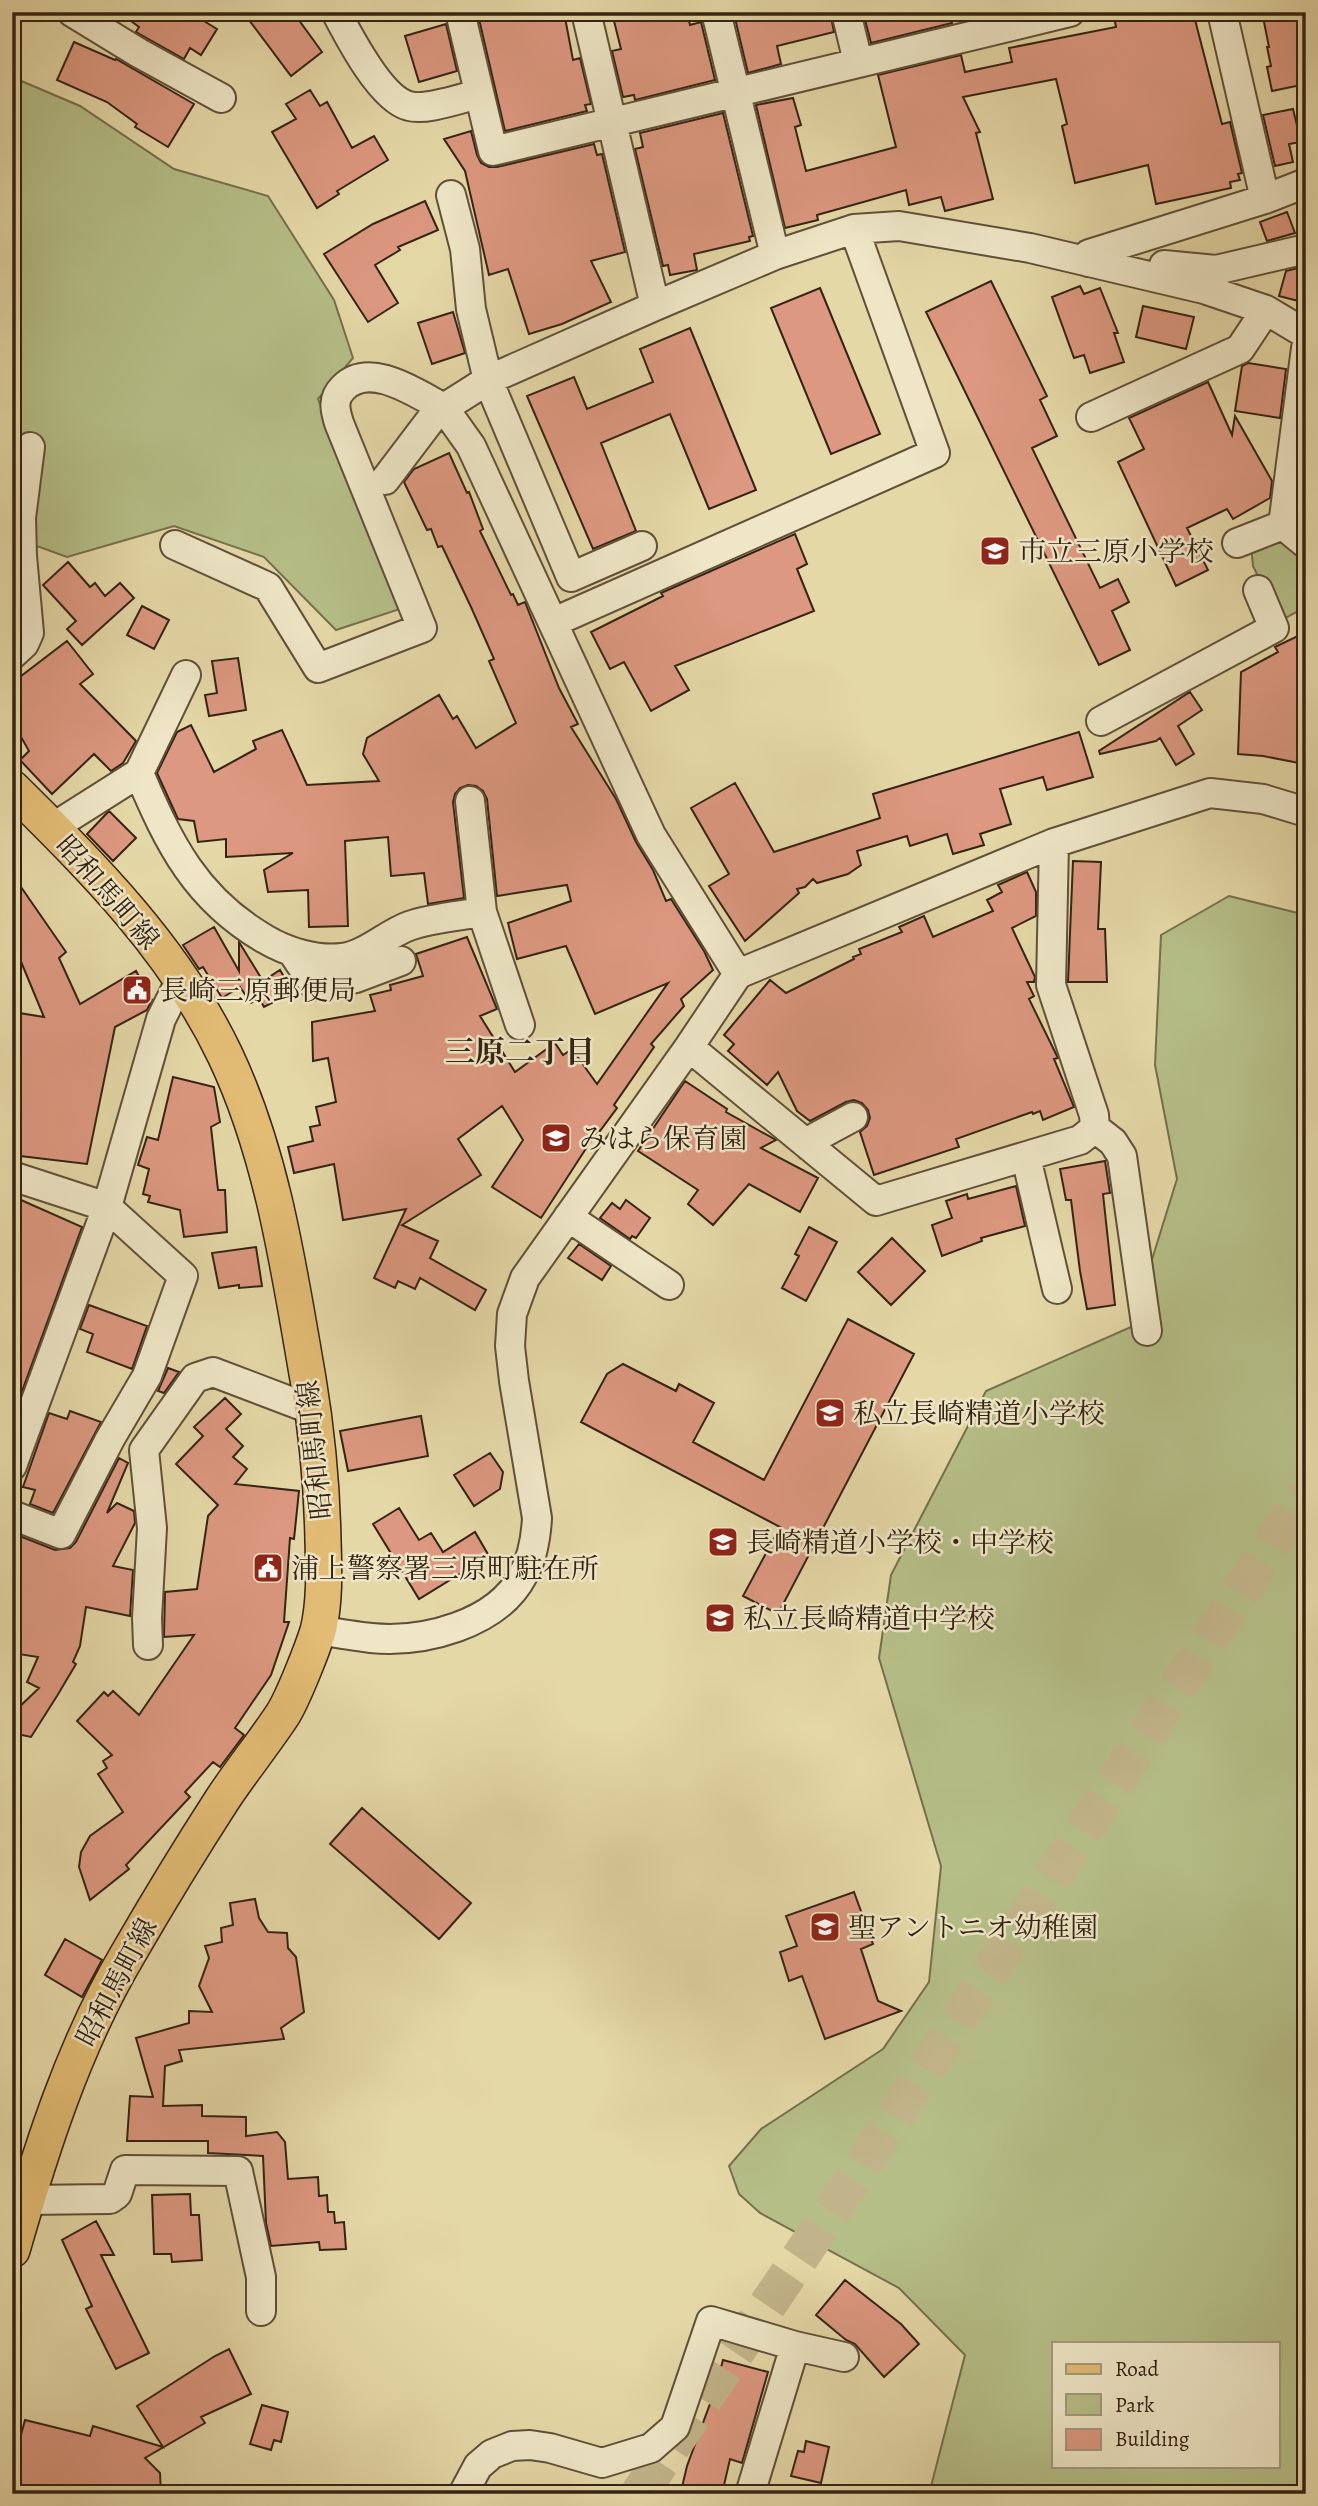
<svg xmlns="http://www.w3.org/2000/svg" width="1318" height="2506" font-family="Alegreya,'Noto Serif JP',serif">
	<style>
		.green { fill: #b5be87; stroke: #74704e; stroke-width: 2; fill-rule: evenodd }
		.building { fill: #dc9880; stroke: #342314; stroke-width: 2 }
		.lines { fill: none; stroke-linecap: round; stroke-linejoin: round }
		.highway-tunnel { stroke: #c2b48a; stroke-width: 38; stroke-dasharray: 38 19; stroke-linecap: butt }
		.minor-casing { stroke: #605039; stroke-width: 32 }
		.major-casing { stroke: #342314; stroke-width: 38 }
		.minor { stroke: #eee6c6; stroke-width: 28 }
		.major { stroke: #e2bc74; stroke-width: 35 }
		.labels { text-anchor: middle; stroke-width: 5; stroke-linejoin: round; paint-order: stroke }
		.poi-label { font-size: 28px; fill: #342314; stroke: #eee6c6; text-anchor: start }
		.street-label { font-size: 28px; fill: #342314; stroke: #eee6c6 }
		.neighbourhood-label { font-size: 30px; font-weight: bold; fill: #342314; stroke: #eee6c6 }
	</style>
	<rect width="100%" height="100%" fill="#e5d8a7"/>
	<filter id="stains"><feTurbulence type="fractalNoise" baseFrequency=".00286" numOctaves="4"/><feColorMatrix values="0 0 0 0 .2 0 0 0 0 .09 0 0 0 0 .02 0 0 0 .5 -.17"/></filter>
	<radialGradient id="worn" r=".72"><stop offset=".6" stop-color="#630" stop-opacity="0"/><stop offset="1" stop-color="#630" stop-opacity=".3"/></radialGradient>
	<!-- green -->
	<path class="green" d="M12,77L80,106L174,169L268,196L334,300L353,358L318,399L403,608L336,630L264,557L174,526L67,557L12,537Z
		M1281,532L1306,554V607L1280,621L1253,566L1251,545Z
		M1229,896L1306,915V2494H929L965,2355L899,2288L760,2213L739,2194L729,2166L761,2129L883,2049L929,1982L941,1866L879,1658L891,1575L986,1391L1131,1327L1177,1179L1155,1065L1161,935ZM1054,2343H1278V2466H1054Z"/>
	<!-- building -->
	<path class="building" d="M119,12H189L217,29L201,55L190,48L184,59L136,32L139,27Z
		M243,12H293L322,52L291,76Z
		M513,12H564L573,60L580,58L591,104L585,105L587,111L505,131L479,19Z
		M631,12H687L690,25L701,22L715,80L635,100L634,95L623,97L612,51L621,49L613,17Z
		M740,12H830L834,32L777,46L781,64L748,73L734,14Z
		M863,12H949L952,23L871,43Z
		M1138,12H1193L1222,124L1230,122L1242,173L1238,174L1240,180L1230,182L1231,188L1156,204L1148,165L1075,183L1062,126L1067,124L1056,79L963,97L980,132L976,133L993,199L945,211L941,197L909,205L906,190L817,215L818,220L785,228L756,105L793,98L801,125L795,127L806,171L896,147L878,75L961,55L965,72L1012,62L1009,48L1116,27L1114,17Z
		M1262,12H1306V84L1272,91L1267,67L1271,66L1267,47H1269Z
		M446,24L457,71L419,82L405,36Z
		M74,42L115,60L116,59L194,104L168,147L135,127L137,124L107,102L57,80Z
		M310,90L320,106L327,102L352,148L374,136L388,160L337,191L339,194L317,208L272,132L296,119L286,104Z
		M1293,109L1301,142L1289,144L1293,162L1275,166L1263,115Z
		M723,113L753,236L749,237L750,241L694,254L697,270L670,275L668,265L663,266L635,149L643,147L640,133Z
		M471,131L477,155L481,163L489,167H497L594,144L597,155L602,154L625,252L591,261L611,302L562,324L529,334L508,269L489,275L465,171L444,139Z
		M425,201L438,230L398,247L400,250L375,265L398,303L368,322L324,254L373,224Z
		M1287,212L1295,233L1267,241L1260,222Z
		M1306,266V303L1279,296L1286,271Z
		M991,281L1047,396L1040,400L1057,436L1032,448L1100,588L1118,579L1129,602L1112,611L1130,650L1099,665L926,312Z
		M1080,286L1084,294L1100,288L1118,333H1114L1124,362L1090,373L1084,355L1074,358L1052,297Z
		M820,288L880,434L831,454L771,308Z
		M1143,306L1194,317L1186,349L1136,337Z
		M453,312L465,353L432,364L418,323Z
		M690,328L756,490L709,509L670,414L601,443L636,531L593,549L527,396L574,377L587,409L653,382L640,349Z
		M1248,363L1286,369L1280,418L1235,411L1242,366Z
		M1208,382L1232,435L1235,416L1272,481L1270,498L1233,519L1227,509L1187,528L1208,570L1176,586L1118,462L1144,449L1129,418Z
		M449,453L467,493L469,492L483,529L480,531L511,595L513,594L518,605L525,602L559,688L578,724L571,727L616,799L636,842L653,870L666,901L671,899L704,951L713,970L681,999L684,1006L651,1044L654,1047L614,1105L617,1108L600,1131L598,1130L541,1218L492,1187L523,1140L502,1106L458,1139L481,1175L402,1225L438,1241L430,1258L486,1290L475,1310L420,1278L415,1289L398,1281L395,1288L374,1278L406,1209L343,1220L334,1164L294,1173L288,1147L313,1141L310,1127L320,1125L316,1107L336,1102L328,1058L313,1061L312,1022L375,1011L370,995L391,990L390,985L423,976L416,954L467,937L497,1009L480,1016L515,1072L555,1043L563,1055L572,1049L597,1084L668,983L595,1014L566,946L517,959L508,923L571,901L567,885L497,896L487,799L483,791L476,786L468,785L460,788L455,794L453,802L464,898L428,904L424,873L391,876L388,837L345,841L348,926L309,927L308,890L268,892L264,870L293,853L226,857V839L198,842L194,821L178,819L157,773L177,732L191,725L214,772L256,749L253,741L282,730L307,785L379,781L363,754L367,738L439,695L453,719L457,716L476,748L516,723L489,661L494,659L471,607L442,546L438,547L431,529L427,530L404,482L414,469Z
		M795,534L807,564L797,569L814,611L675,666L689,690L651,711L624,662L610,669L591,632L663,596L661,593Z
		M68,562L90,587L95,583L105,596L120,583L134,598L82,645L67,629L76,621L43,585Z
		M142,606L169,620L154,649L127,635Z
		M1306,632V740L1299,763L1263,756L1238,754L1241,672L1278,652L1275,647Z
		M67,641L93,674L80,684L136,741L123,763L111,771L94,754L52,794L20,760L29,751L12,721V683Z
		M238,658L246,710L209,716L205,695L217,693L212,661Z
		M1190,692L1202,710L1178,726L1194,754L1176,765L1160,738L1156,741L1100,754L1099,751Z
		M1079,732L1093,777L1047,790L1043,777L1000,789L1011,824L980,834L984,845L953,854L947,834L910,846L907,836L857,851L861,865L848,874L817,883L813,879L805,887L797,889L799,893L745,941L709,886L729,874L691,808L735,783L774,852L880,818L873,794Z
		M109,811L136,838L113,861L87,834Z
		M1073,861L1101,862L1098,929H1105L1107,982H1068Z
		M1027,872L1036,892V916L1012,928L1035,977L1034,982H1027L1034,996L1029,999L1056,1054L1058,1058L1054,1059L1074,1107L1043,1120L1040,1111L1033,1114L1032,1112L956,1139L959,1147L874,1175L860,1132L867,1126L870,1118L868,1110L862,1103L854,1100L846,1102L810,1121L797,1111L778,1072L767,1085L728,1051L734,1044L724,1035L770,980L786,993L854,959L853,957L861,954L859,949L902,932L899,927L924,916L933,937L993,911L987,900L1002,892L998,885Z
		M12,874L66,952L59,958L80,1004L136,971L152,1000L147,1010L115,1027L87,1164L12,1155V1066L19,1013L44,1017L12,940Z
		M214,927L239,971V942L263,981L280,970L293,992L264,1007L259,998L251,1003L240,987L222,998L203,967L199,969L183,945Z
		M173,1077L214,1087L220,1122L211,1127L218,1190H225L227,1232L184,1237L180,1210L148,1202L150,1196L143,1194L149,1169L138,1165L147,1137L158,1140Z
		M685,1081L727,1109L726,1112L776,1140L761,1148L818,1178L800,1212L749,1184L713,1225L688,1204L698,1190L638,1151Z
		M1105,1161L1110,1193L1103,1194L1115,1305L1087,1309L1080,1271L1071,1200H1066L1060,1169Z
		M1016,1186L1025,1226L981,1238L982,1241L942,1256L932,1225L952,1218L946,1201L967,1194L968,1199Z
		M12,1196L82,1227L13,1416L12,1415Z
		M626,1200L650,1218L636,1238L632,1236L630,1239L600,1218L612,1203L620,1209Z
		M809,1227L837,1242L806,1301L782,1288L799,1256L795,1254Z
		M892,1238L925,1271L891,1305L858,1272Z
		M579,1244L611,1266L602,1280L568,1258Z
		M256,1247L262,1286L239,1288V1285L219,1288L212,1253Z
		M89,1305L147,1326L132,1369L87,1352L93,1334L80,1329Z
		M848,1319L914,1354L778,1614L743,1596L780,1527L581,1422L607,1374L623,1364L676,1391L679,1384L714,1403L693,1442L764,1480Z
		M168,1368L179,1372L164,1393L158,1391Z
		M225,1398L241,1414L226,1429L243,1446L233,1457L247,1469L235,1484L299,1491L294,1539L290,1538L284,1622H289L271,1675L235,1728L244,1735L220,1767L213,1762L185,1792L190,1797L126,1865L129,1869L90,1900L79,1867L81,1852L90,1836L123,1812L98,1774L107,1768L103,1761L112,1755L77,1721L104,1692L108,1696L113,1691L139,1715L194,1635L164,1637L165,1592L197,1589L208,1516L218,1505L176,1464L203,1436L194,1427Z
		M70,1411L101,1422L53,1513L30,1504L35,1490L23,1487L49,1413L67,1419Z
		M421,1416L428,1456L348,1471L340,1431Z
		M490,1453L503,1472L500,1489L474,1506L454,1475Z
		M119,1458L128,1463L107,1513L117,1503L134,1511L135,1523L113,1566L133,1570L130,1616L86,1607L80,1646L73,1662L76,1664L57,1696L31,1737L12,1733V1714L39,1688L27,1682L38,1657L12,1653V1533L55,1550L70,1548L76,1542Z
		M399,1508L419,1540L431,1533L443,1552L475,1532L489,1556L419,1599L373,1524Z
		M362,1808L471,1903L439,1939L330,1844Z
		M854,1892L873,1944L861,1949L878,2001L901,2011L825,2039L802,1976L789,1981L780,1952L797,1946L786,1916Z
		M255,1899L259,1918L268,1932L287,1933L288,1948L296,1957L304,2012L281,2028L284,2039L179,2050L182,2061L165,2066L163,2106L202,2105V2116L246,2117V2136L277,2132L285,2142L288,2179L318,2177L319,2196L327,2195L328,2212H334L335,2223L344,2222L346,2249L320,2250L319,2242L271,2246L266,2223L263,2156L208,2153V2141H127L130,2096L153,2097L136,2038L189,2023V2011L212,2012L199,1986L209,1958L205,1946L222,1942L221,1928L233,1925L230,1903Z
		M65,1939L102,1960L82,1997L45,1975Z
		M190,2194L191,2215H199L202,2260L172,2262L171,2254H154L152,2195Z
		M96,2221L114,2255H101L149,2353L116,2369L86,2309L92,2306L62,2240Z
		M845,2280L901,2324L919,2344L884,2377L855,2344L846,2340L816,2315Z
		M229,2349L251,2394L201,2417L205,2423L145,2458L160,2473L161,2494H58L12,2482V2468L25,2420L90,2436L93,2426L163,2447L137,2406L215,2356Z
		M723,2360L768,2372L742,2463L730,2459L722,2494H712L682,2487L687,2466L714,2393Z
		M262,2405L288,2412L281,2442L274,2440L271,2450L250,2444Z
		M806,2441L829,2447L821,2483L791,2476L798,2451L804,2452Z"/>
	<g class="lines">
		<!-- highway-tunnel -->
		<path class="highway-tunnel" d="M639,2494L858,2172L1306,1492"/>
		<!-- minor casing -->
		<g class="minor-casing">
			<path id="minor" d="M72,12L139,53L221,98
				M336,12C349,37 381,99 409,106C426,111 461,98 479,94
				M460,12L493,151L1070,12
				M586,12L655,306
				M716,12L775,255
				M846,12L858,62
				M1222,12L1265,199
				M451,195L465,249L471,309L488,380L571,577L642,546
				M1088,262L1089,254L1265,199L1306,183
				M1164,265L1216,270L1306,249
				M1091,417L1240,349L1266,310
				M1283,525L1306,348
				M1283,525L1306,544
				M1237,543L1283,525
				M175,545L268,587L318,668L422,628L339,423C335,410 332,399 343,388C370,360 417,394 444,408L432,418L385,480
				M554,622L935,453L854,229
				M12,655L24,644L29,633L22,556L21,518L30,447
				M186,675L139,773C169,844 196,899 265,939C287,952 316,961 342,958C366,955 387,934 409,926C431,918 459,916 482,912
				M1101,721L1274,628L1258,590
				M470,801L482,912L520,1025
				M52,828L139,773
				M293,953L315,986L356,978L401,961
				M738,974L651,835L471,446L444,408L488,380L655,306L775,255L854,229L899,226L1030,248L1204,289L1266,310L1306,334
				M689,1047L876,1201L1080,1140L1095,1128L1094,1115L1051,985L1054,843
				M1095,1128L1113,1142L1122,1156L1147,1331
				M809,1146L816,1137L853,1117
				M1026,1157L1057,1289
				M12,1176L107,1207L183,1276L147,1376L110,1439L61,1534L12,1515
				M568,1217L669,1285
				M12,1466L107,1207L161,1019L181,979
				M318,1630C336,1633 354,1636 371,1638C423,1643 497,1625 523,1575C532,1559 536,1536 537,1518L514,1381L510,1346L512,1314L525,1278L689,1047L738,974L1054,843L1210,793L1263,799L1306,812
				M148,1645L147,1618L152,1528L144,1450L195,1378L213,1372L313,1410
				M26,2200L110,2199L117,2194L125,2170L238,2171L261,2277V2311
				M795,2346L844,2357
				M463,2494L478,2466L492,2454L512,2446L530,2445L550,2448L602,2463L651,2448L675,2427L711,2321L795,2346L750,2494"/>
		</g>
		<!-- major casing -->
		<g class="major-casing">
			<path id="major" d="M12,788C94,869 175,950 225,1055C273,1156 289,1270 308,1379C317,1433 322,1487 323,1541C324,1570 325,1603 318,1631C312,1650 293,1698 283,1714C264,1743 241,1771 222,1800C189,1851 158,1902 128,1954C74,2045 41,2149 12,2250"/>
		</g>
		<!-- minor -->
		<use href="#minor" class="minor"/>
		<!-- major -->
		<use href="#major" class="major"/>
	</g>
	<!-- icons -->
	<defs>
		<g id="school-square" transform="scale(1.575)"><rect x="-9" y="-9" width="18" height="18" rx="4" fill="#8f2418" stroke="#eee6c6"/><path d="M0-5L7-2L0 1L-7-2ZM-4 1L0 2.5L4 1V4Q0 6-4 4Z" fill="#fff"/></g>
		<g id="civic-square" transform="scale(1.575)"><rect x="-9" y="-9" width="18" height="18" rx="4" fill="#8f2418" stroke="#eee6c6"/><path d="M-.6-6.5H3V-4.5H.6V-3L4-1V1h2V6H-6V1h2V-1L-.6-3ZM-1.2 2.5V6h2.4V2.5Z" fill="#fff"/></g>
	</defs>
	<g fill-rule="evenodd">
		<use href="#school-square" x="995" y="551"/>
		<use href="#civic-square" x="137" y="990"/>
		<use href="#school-square" x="556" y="1138"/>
		<use href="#school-square" x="830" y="1413"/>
		<use href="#school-square" x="723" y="1542"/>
		<use href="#civic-square" x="268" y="1568"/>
		<use href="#school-square" x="720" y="1618"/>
		<use href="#school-square" x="825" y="1927"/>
	</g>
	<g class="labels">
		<!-- poi labels -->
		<g class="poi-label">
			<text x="1018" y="561">市立三原小学校</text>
			<text x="160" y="1000">長崎三原郵便局</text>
			<text x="579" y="1148">みはら保育園</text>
			<text x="853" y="1423">私立長崎精道小学校</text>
			<text x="746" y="1552">長崎精道小学校・中学校</text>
			<text x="291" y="1578">浦上警察署三原町駐在所</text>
			<text x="743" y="1628">私立長崎精道中学校</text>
			<text x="848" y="1937">聖アントニオ幼稚園</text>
		</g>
		<!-- street labels -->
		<g class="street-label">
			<text transform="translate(108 892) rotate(49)" y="10">昭和馬町線</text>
			<text transform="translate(314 1450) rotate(-96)" y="10">昭和馬町線</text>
			<text transform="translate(116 1982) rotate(-62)" y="10">昭和馬町線</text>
		</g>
		<!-- neighbourhood labels -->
		<g class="neighbourhood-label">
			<text x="520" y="1062">三原二丁目</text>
		</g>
	</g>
	<!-- margin -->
	<rect width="1318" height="2506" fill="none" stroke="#e5d8a7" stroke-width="42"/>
	<rect x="14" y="14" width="1290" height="2478" fill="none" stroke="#342314" stroke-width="3.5"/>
	<rect x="21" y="21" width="1276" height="2464" fill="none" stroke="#342314" stroke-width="2"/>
	<!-- legend -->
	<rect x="1052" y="2342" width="228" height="126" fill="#eee6c6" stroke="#a4987f" stroke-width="2"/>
	<rect x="1066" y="2364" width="35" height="10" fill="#e2bc74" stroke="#a4987f" stroke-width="2"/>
	<text x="1115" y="2376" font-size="21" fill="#342314">Road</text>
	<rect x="1066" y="2394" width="35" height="21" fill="#b5be87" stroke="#a4987f" stroke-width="2"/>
	<text x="1115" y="2412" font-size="21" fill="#342314">Park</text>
	<rect x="1066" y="2429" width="35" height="21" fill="#dc9880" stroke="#a4987f" stroke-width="2"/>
	<text x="1115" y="2446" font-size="21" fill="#342314">Building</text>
	<rect width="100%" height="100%" filter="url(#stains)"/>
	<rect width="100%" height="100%" fill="url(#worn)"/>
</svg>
